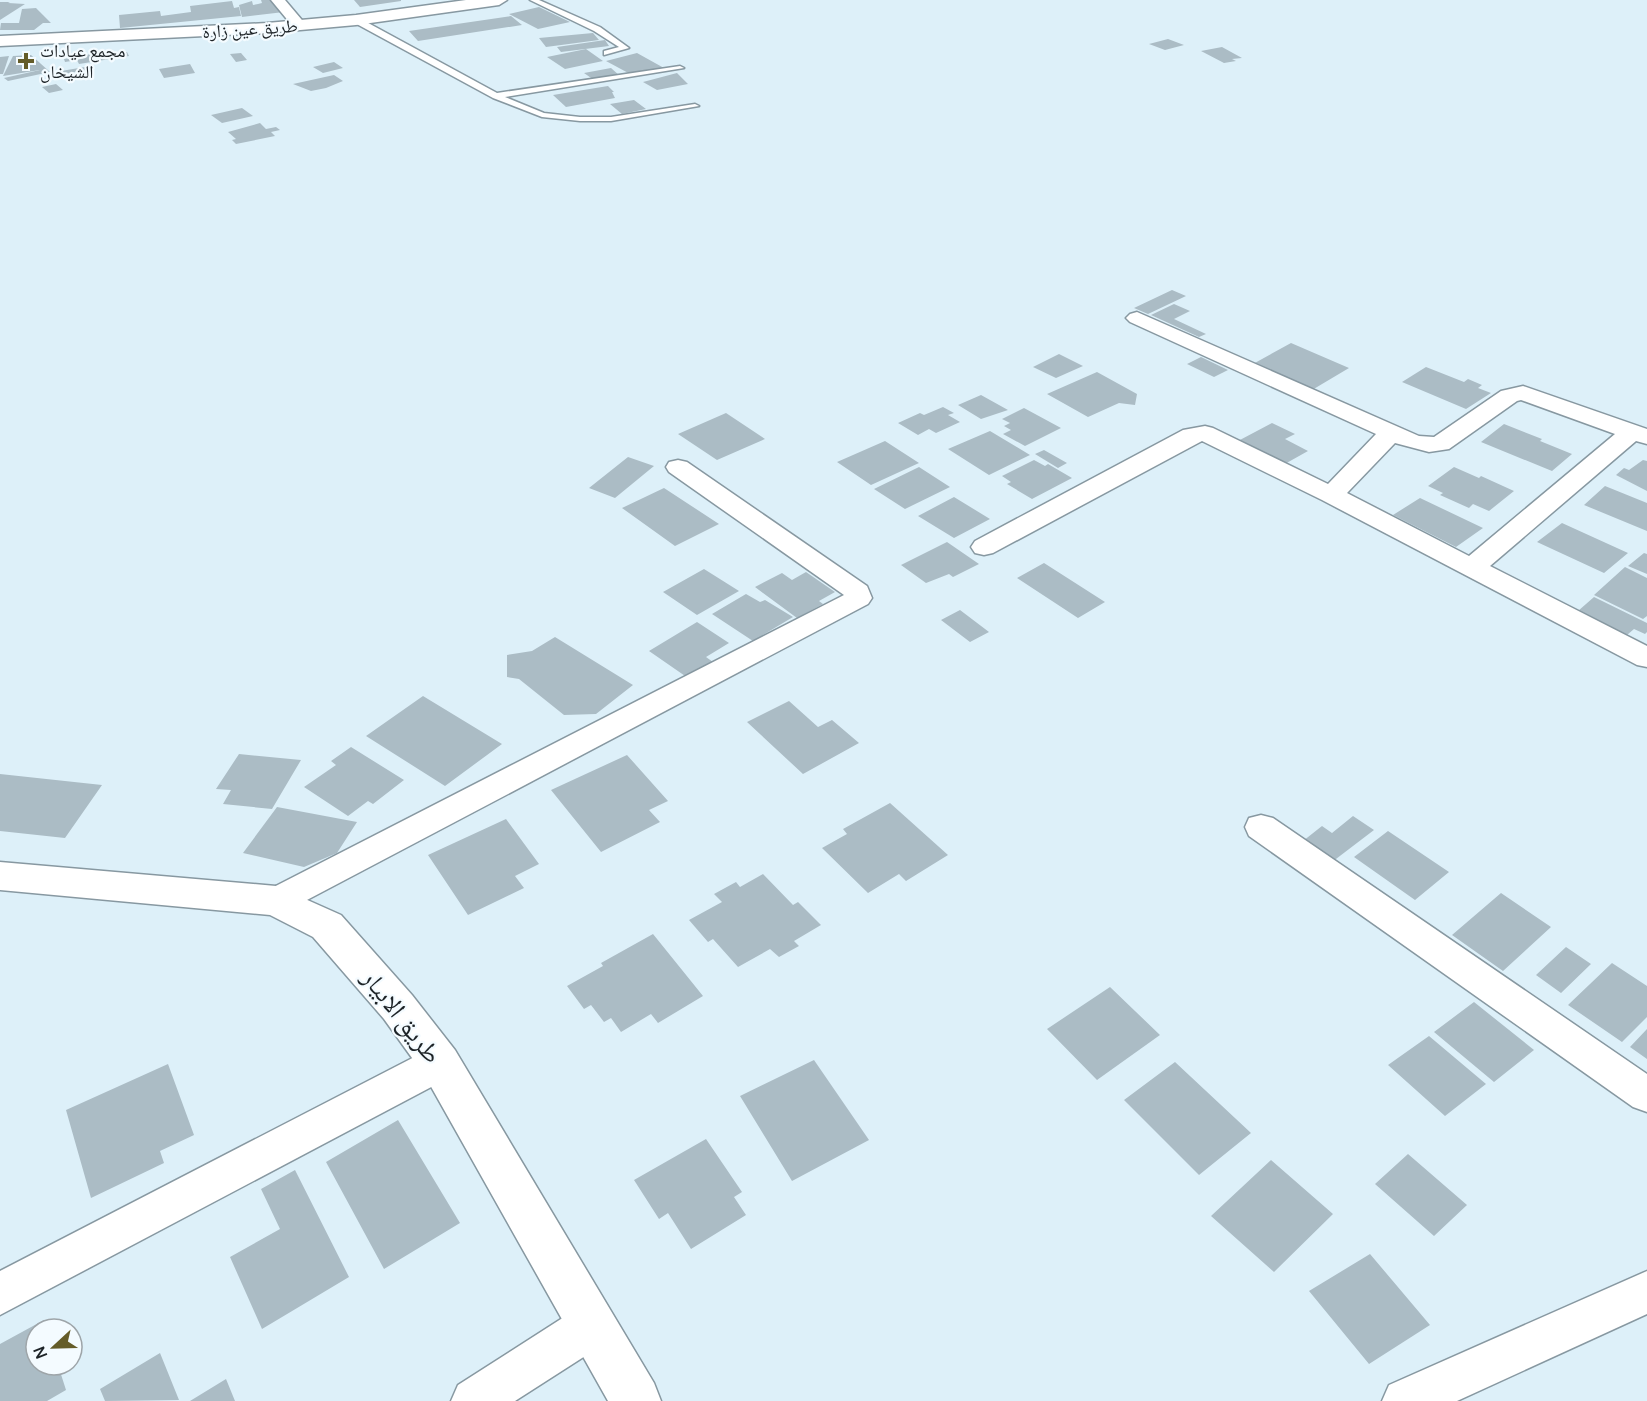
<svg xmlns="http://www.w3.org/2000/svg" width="1647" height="1401" font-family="Manrope,'Noto Naskh Arabic',sans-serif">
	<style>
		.building { fill: #abbcc5 }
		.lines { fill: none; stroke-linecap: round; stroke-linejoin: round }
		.service-casing { stroke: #8798a1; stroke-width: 3 }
		.minor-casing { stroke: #8798a1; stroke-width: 3 }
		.secondary-casing { stroke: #8798a1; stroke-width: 3 }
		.primary-casing { stroke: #8798a1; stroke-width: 3 }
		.service { fill: #fff; fill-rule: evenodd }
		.minor { fill: #fff; fill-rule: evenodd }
		.secondary { fill: #fff; fill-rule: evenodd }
		.primary { fill: #fff; fill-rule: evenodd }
		.poi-dot { fill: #645c28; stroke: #f4fbff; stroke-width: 2 }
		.labels { text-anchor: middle; stroke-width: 4.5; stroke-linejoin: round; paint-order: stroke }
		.far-street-label { font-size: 18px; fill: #1d2327; stroke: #f4fbff }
		.far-poi-label { font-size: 18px; fill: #1d2327; stroke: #f4fbff; text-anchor: start }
		.near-street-label { font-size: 26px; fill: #1d2327; stroke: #f4fbff }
	</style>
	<rect width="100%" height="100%" fill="#ddf0f9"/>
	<!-- building -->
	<path class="building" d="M261,0H275L284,12L242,17L239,5L252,1L253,5L258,4L262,3Z
		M354,0H401V1L360,7Z
		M232,1L234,8L239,7L241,16L120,28L119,15L160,11L161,16L191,12L190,6Z
		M0,2H10L8,3L25,4L0,20Z
		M539,7L570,22L538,29L509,14Z
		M36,8L51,23H43L34,30H0L1,23H19L22,9Z
		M511,16L522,25L418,41L409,31Z
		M593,33L599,40L546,47L539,38Z
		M1168,39L1184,45L1165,50L1149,44Z
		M605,40L609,46L561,52L557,47Z
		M1222,47L1242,58L1232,59L1236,61L1224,63L1201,51Z
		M586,49L603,61L565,69L547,57Z
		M108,51L110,54L127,52L129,56L79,64L77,60L65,62L64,59Z
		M241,53L247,60L236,62L230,54Z
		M637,53L664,68L632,75L606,61Z
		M31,55L50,72L8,81L4,78L40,70L3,76L13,56Z
		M9,56L3,74H0V57Z
		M334,62L343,68L323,73L313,67Z
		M190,64L195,73L164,78L159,69Z
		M85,67L87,70L57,75L55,72Z
		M611,68L620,76L594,80L584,73Z
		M677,73L688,84L657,90L643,82Z
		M334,75L343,81L326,88L311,91L293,84Z
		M56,84L63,90L49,93L42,87Z
		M608,86L614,92H612L615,98L566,107L553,95Z
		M634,100L646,109L622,114L610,104Z
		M242,108L253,116L222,123L211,115Z
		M260,123L266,129L276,127L280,130L271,132L275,136L236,144L232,140L236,139L228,132Z
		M1172,290L1186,296L1148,314L1134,308Z
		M1174,304L1190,311L1174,319L1206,334L1199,337L1151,315Z
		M1291,343L1349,368L1312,390L1253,364Z
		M1059,354L1083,366L1056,378L1033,367Z
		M1201,357L1228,370L1214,377L1187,364Z
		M1426,367L1464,382L1468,379L1482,385L1478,388L1491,393L1466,409L1402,382Z
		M1097,372L1137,394L1135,405L1119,403L1088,417L1047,394Z
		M981,395L1008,410L981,419L958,405Z
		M943,407L954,413L948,415L960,422L936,433L929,429L918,435L898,423L920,413L924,415Z
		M1024,408L1061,428L1025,446L1003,434L1011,430L1004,426L1010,423L1002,419Z
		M726,413L765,439L717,460L678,434Z
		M1272,423L1295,434L1285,439L1308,451L1283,465L1238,441Z
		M1504,424L1542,439L1540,441L1572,454L1552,471L1481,442Z
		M990,431L1030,455L989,475L948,449Z
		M885,441L919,463L871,485L837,462Z
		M1044,450L1067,463L1058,468L1035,454Z
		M628,457L654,466L615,498L589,488Z
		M1034,460L1045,466L1048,464L1072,478L1032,499L1007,484L1011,482L1002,476Z
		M1643,460L1647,461V491L1616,475L1624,468L1629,470Z
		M919,467L950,487L905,509L874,489Z
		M1454,467L1479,478L1481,476L1514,491L1489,511L1473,504L1469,508L1440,495L1443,493L1428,486Z
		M1605,486L1647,503V531L1584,505Z
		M664,488L719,524L675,546L622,508Z
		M954,497L990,519L954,538L918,516Z
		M1420,498L1483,528L1456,547L1393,515Z
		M1562,523L1628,553L1604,573L1537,542Z
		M947,542L979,564L953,577L949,574L926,583L901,565Z
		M1644,553L1647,554V574L1628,566Z
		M1044,563L1105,602L1078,618L1017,578Z
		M1625,567L1647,578V616L1643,619L1594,595Z
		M704,569L739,591L697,615L663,592Z
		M806,572L835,592L819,601L823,604L797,618L755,587L782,573L792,580Z
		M746,594L760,602L765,600L793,617L753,641L712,614Z
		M1594,597L1647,623V632L1645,634L1634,629L1627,635L1578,611Z
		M960,610L989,632L970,642L941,620Z
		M697,622L729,643L706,657L713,662L688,678L649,651Z
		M555,637L633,685L596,714L564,715L519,679L507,677V655L532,651Z
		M423,696L502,744L445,786L366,736Z
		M789,701L818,727L832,720L859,743L803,774L747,722Z
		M351,747L404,780L373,804L368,801L348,816L304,787L336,765L331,761Z
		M239,754L301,760L272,809L223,804L231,790L216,789Z
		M627,755L668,801L649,810L660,822L601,852L551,790Z
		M0,774L102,785L65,838L0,831Z
		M890,803L948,855L906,881L899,874L868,893L822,848L847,834L843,829Z
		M277,807L357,822L337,853L304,867L243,853Z
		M1353,816L1374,830L1332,862L1303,841L1322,826L1332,833Z
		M506,819L539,864L515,876L524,888L468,915L428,855Z
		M1388,831L1449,872L1415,900L1354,857Z
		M763,874L793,905L798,902L821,925L794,941L799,946L779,957L770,949L738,967L713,939L708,942L689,920L722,902L714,894L736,882L740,887Z
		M1501,893L1551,927L1503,971L1452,935Z
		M653,934L703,996L658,1023L651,1014L621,1032L611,1018L604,1022L591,1005L584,1009L567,986L603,966L601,963Z
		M1566,947L1591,964L1561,993L1536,975Z
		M1612,963L1647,986V1017L1622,1042L1568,1005Z
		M1110,987L1160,1035L1097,1080L1047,1029Z
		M1474,1002L1534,1050L1494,1082L1434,1032Z
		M1647,1029V1059L1630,1047Z
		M1429,1036L1486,1084L1445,1116L1388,1065Z
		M814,1060L869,1140L792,1181L740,1096Z
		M1175,1062L1251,1133L1199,1175L1124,1100Z
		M168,1064L194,1135L160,1151L164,1163L91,1198L66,1110Z
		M398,1120L460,1223L384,1269L326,1162Z
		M706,1139L742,1192L734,1197L746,1215L691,1249L668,1213L659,1219L634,1180Z
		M1408,1154L1467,1205L1434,1236L1375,1184Z
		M1271,1160L1333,1214L1274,1272L1211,1216Z
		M295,1170L349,1277L262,1329L230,1257L280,1229L261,1189Z
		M1370,1254L1430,1325L1369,1364L1309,1291Z
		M44,1320L47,1329H36V1365H58L66,1390L47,1401H0V1344Z
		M160,1353L179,1400L105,1401L100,1389Z
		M226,1379L235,1401H190Z"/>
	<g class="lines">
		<!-- service casing -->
		<g class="service-casing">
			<path id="service" d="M530,0H539L600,27L629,48L604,55V51L619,47L594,31Z
				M353,18H359L497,93L680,66L684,68L505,97L544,113L580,117H611L695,104L699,106L611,121H580L542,117L493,98L353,22Z"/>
		</g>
		<!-- minor casing -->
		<g class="minor-casing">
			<path id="minor" d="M271,0H285L307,26L305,29H295Z
				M1137,312L1419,436L1434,437L1501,391L1523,386L1647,429V444L1636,441L1490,566L1647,646V667L1637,665L1322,500L1202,441L993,553L984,555L975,553L971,547L975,541L1183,430L1205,426L1213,428L1328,484L1376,434L1130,322L1126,318L1130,314ZM1521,400L1615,434L1469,556L1347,493L1395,443L1429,452L1449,449L1517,401Z
				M678,460L687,462L867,586L872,598L868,604L288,910L276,914L264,910L259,901L264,892L844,595L669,472L666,467L669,462Z
				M1261,815L1273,818L1647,1074V1112L1633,1107L1249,836L1245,827L1249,818Z
				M440,1047L454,1051L459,1063L454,1075L0,1315V1271L426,1051Z
				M1647,1271V1314L1457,1401H1382L1389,1385Z
				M591,1304L607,1310L613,1326L607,1342L515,1401H451L458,1385L575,1310Z"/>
		</g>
		<!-- secondary casing -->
		<g class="secondary-casing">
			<path id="secondary" d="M0,862L276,886L341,915L412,995L455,1050L654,1383L661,1401H608L425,1076L384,1019L313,937L270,915L0,890Z"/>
		</g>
		<!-- primary casing -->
		<g class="primary-casing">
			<path id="primary" d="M466,0H507L499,5L356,25L267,33L0,46V36L267,23L356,15Z"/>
		</g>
		<!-- service -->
		<use href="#service" class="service"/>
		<!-- minor -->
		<use href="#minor" class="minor"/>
		<!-- secondary -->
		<use href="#secondary" class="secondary"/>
		<!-- primary -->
		<use href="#primary" class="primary"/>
	</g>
	<!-- markers -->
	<path class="poi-dot" d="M23 52h6v6h6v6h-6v6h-6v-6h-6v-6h6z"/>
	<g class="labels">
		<!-- far-street labels -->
		<g class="far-street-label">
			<text transform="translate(250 29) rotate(-4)" y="6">طريق عين زارة</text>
		</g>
		<!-- far-poi labels -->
		<g class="far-poi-label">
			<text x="40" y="57">مجمع عيادات<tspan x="40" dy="21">الشيخان</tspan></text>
		</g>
		<!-- near-street labels -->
		<g class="near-street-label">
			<text transform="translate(402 1016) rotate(52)" y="9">طريق الابيار</text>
		</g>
	</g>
	<!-- north arrow -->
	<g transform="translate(54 1347) rotate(248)"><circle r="28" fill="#f4fbff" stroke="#9ea5a9" stroke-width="1.5"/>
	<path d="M0-4.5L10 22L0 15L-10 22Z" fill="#645c28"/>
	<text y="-9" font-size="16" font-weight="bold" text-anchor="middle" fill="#1d2327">N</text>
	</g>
</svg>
